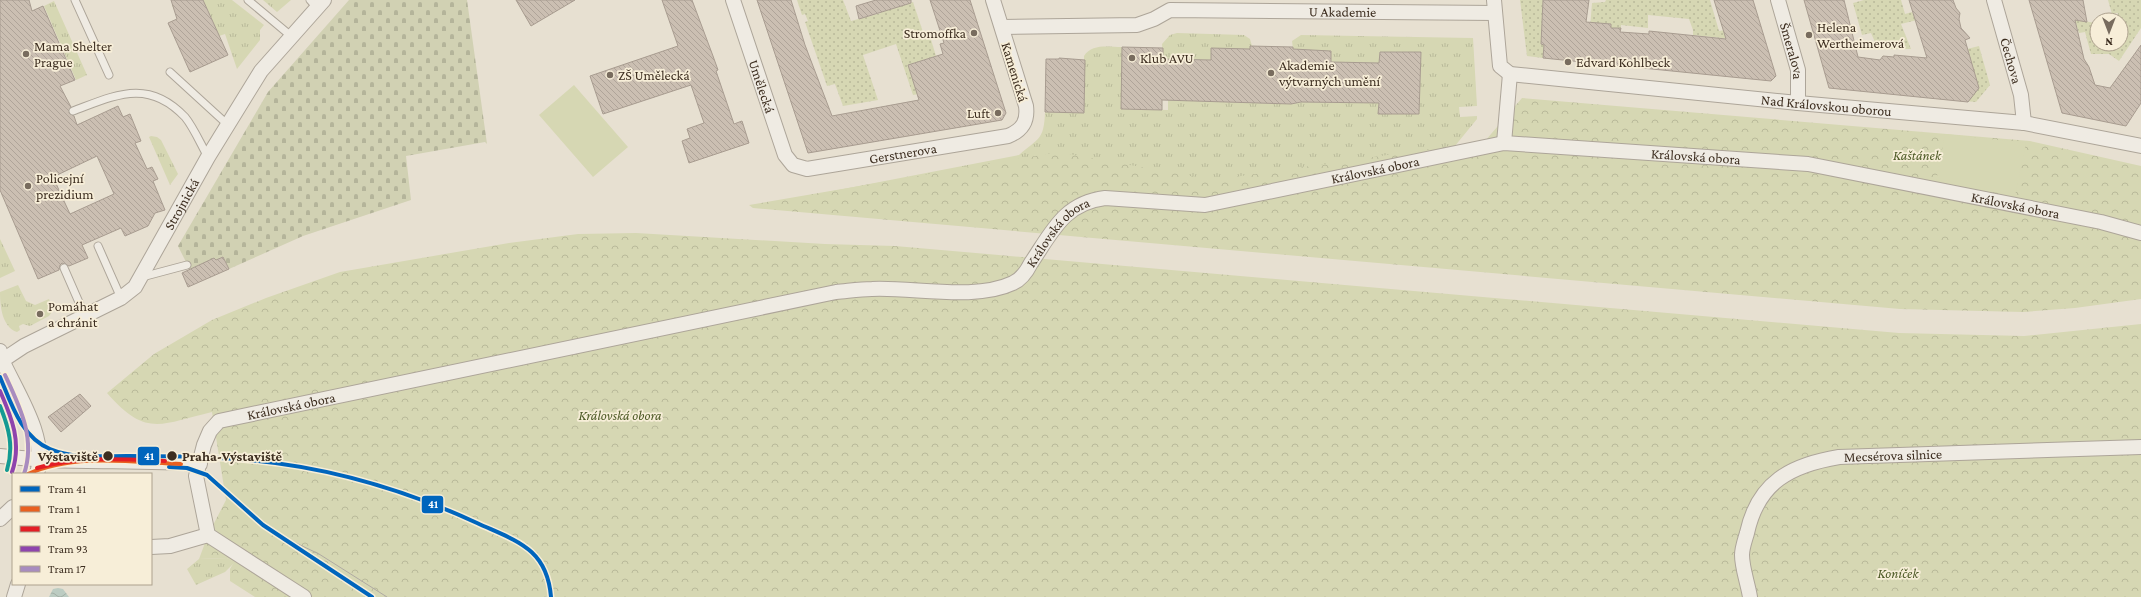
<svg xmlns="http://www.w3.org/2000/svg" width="2141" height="597" font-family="'Crimson Pro',serif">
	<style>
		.grass { fill: url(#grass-tufts) }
		.cemetery { fill: url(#cemetery-stones) }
		.park { fill: url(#park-crowns) }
		.garden { fill: url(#garden-dots) }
		.pitch { fill: #d6d7b3 }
		.water { fill: url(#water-waves) }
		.building { fill: url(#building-back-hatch); stroke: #a89c90; fill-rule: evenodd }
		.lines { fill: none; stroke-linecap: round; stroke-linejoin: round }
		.lane-casing { stroke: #ada599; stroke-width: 9 }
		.street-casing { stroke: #ada599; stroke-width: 16 }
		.lane { stroke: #efebe3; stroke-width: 7 }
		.street { stroke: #efebe3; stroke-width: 14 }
		.tram { stroke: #afaaa2; stroke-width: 1 }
		.tram-1-casing { stroke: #f7eed8; stroke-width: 7 }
		.tram-2-casing { stroke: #f7eed8; stroke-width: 7 }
		.tram-3-casing { stroke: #f7eed8; stroke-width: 7 }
		.tram-4-casing { stroke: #f7eed8; stroke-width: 7 }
		.tram-5-casing { stroke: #f7eed8; stroke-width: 7 }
		.tram-6-casing { stroke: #f7eed8; stroke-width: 7 }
		.tram-1 { stroke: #0065bd; stroke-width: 4 }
		.tram-2 { stroke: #e96020; stroke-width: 4 }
		.tram-3 { stroke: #e31e25; stroke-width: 4 }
		.tram-4 { stroke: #8e44ad; stroke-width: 4 }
		.tram-5 { stroke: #a88cbf; stroke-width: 4 }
		.tram-6 { stroke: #149a93; stroke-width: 4 }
		.poi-dot { fill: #786c5e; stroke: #f7eed8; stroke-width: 1.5 }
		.stop-dot { fill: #3d2e20; stroke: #f7eed8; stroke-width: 1.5 }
		.labels { text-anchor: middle; stroke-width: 3.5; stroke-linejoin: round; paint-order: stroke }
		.street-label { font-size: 14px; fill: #3d2e20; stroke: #f7eed8 }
		.poi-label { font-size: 14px; fill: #3d2e20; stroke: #f7eed8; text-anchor: start }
		.park-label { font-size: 14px; font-style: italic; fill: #4d5a26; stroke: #f7eed8 }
		.stop-label { font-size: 14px; font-weight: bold; fill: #3d2e20; stroke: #f7eed8; text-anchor: end }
		.line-badge { stroke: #f7eed8; stroke-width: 1.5 }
		.badge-label { font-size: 11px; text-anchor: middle; font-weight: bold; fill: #fff }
	</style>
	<defs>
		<pattern id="grass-tufts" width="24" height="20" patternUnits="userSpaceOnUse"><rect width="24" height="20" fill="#d6d7b3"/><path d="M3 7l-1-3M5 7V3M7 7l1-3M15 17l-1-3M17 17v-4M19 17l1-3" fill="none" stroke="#b9b99a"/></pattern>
		<pattern id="cemetery-stones" width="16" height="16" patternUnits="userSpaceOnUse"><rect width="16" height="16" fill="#d1d1b3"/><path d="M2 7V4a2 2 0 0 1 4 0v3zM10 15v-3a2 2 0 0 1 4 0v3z" fill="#b4b49a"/></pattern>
		<pattern id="park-crowns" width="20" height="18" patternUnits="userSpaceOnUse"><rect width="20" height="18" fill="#d6d7b3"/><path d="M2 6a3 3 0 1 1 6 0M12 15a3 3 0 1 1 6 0" fill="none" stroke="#b9b99a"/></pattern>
		<pattern id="garden-dots" width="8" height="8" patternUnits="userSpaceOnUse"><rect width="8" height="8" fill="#d6d7b3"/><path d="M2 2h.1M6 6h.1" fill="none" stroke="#b9b99a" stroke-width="1.8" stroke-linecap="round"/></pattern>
		<pattern id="water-waves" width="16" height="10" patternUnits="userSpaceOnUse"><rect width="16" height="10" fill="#bcccc2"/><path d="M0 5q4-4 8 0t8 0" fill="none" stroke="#a2b0a6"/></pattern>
		<pattern id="building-back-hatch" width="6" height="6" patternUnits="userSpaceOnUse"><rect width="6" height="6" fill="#cbbfb2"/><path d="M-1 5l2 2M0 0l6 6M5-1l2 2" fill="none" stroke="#afa499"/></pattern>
	</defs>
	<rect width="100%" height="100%" fill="#e7e0d1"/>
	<!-- grass -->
	<path class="grass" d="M190,0H232L264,25L260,30V40L237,69L225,34L219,36L206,6L199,9L194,0L174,10L172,5Z
		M263,0H291L277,12Z
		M54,1L87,75L76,80L44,6Z
		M1177,33L1244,35L1250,39L1252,46L1250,49H1241L1211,60L1163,59L1162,44L1170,35Z
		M1301,35L1473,38L1477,106L1459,107L1460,117L1477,116V119L1450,152L1037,232L751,207L1019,155C1038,138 1044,141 1045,112L1084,113V56C1092,43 1109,47 1122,47V109L1168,110V100L1291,104L1301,102L1379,103L1378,114H1419L1421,52H1380L1379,63L1331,62V51L1293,49L1292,41Z
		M151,136L157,137L161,140L178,174L170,185L149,137Z
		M0,239L15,271L0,278Z
		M18,285L26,301L35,305L49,299L53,310L49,316L30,326L23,324L19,326L20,330L17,332C2,327 0,306 0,292Z
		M227,558L235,562L225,572L196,585L187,569L199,559Z"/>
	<!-- cemetery -->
	<path class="cemetery" d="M349,0H467L487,144L485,142L406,156L411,200L303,236L229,269L223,257L216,260L214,258L190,270L178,246L268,92Z"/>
	<!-- park -->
	<path class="park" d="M1522,98L2030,141L2141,166V299L2075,308L2023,312L1900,309L753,208L749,205L1058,152L1213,180L1485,141Z
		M636,233L825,244L895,246L1899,333L2024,336L2141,324V597H255L230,581V569L234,562L227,558L199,559L208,535L226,500L212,412C161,424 146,438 107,393L154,354L212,320L266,298L340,272L509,243L578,234Z"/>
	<!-- garden -->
	<path class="garden" d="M797,0H843L851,21L881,13L877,0H888L892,9L913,2L924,35L929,33L936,56L908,65L947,89L913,95L896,44L863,55L878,100L843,106L835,84L827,86L805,22L808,21L805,14L802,15Z
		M1520,0H1546L1543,1L1541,44L1544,45L1543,58L1527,56Z
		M1606,0H1710L1719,31L1725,30L1731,39L1693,35V30L1689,19L1648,15V28L1621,25V28H1611V24L1600,23L1590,28L1592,3L1605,2Z
		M1864,0H1901L1905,14L1912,12L1917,20L1901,24L1911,49H1878L1871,33L1862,35L1853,3Z
		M2108,0H2141V28L2119,61L2109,54H2091L2085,32L2079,33L2075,20L2097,23V44H2121V20H2116L2118,13L2112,14Z
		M1979,46L1990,85L1976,102L1964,101L1967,49Z"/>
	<!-- pitch -->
	<path class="pitch" d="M574,85L628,147L593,177L539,115Z
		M1945,134L2026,143L2015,196L1936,182Z"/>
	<!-- water -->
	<path class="water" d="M58,588L63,589L69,597H49L53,589Z"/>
	<!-- building -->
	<path class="building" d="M0,0H29L32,11L43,6L75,80L60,86L71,107L69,113L74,116L77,125L118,106L123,117L130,114L141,141L135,143L147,169L152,167L158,179L153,181L165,210L155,213L148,226L125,236L121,228L82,245L88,258L69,266L62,263L60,265L59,270L38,279L0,190ZM97,156L114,194L70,214L53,177Z
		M171,0H203L228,55L190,72L168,23L177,19Z
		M516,0H575L531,26Z
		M662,0H692L713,56L718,70L716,71L734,124L742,121L749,143L689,163L682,141L690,138L687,129L704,123L691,85L603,114L590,76L678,46Z
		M757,0H791L805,45L832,116L919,100L908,65L943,54L940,44L944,43L930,0H970L1006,113L1002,120L808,153Z
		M876,0H911V3L859,19L856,6Z
		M1543,0H1589L1586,22L1611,24V28H1621L1620,32L1649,34V31L1726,39L1714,0H1753L1776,76L1771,81L1543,58L1544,45L1541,44Z
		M1804,0H1844L1858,57L1880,60L1883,56L1894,57V55L1927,58L1909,0H1953L1956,8L1960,13L1959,19L1961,28L1970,38L1965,40L1979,88L1968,102L1829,88Z
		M2029,0H2083L2087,22L2075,20L2084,59L2089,67L2095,85L2110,88L2141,45V103L2126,126L2062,113Z
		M1250,46L1293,47V49L1331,51V62L1379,63L1380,52H1421L1419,114H1378L1379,103L1301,102L1291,104L1162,100V110L1121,109L1122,47L1163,48V59L1211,60V48L1250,49Z
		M1059,58L1085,60L1084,113L1045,112L1046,59H1059Z
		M223,257L229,269L188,287L182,273L214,258L216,260Z
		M80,394L91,406L61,432L48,417Z"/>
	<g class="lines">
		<!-- lane casing -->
		<g class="lane-casing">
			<path id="lane" d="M75,0L109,75
				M248,0L291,36
				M310,0L317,8
				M170,72L228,125
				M73,111C116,95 148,78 185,117C194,128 201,145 208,157
				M98,246L121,298
				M64,268L85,316
				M142,277L187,265"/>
		</g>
		<!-- street casing -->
		<g class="street-casing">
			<g id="street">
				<path id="s1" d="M733,0L785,155L793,165L807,169L1008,136C1023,130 1028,121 1026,106L993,0"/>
				<path id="s2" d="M1494,0L1500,66L1510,74L1798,103L2024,123L2141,146"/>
				<path id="s3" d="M1778,0L1798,70V103"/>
				<path id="s4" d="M1994,0L2021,95L2024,123"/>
				<path id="s5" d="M1002,27L1137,25L1154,19L1170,10L1495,13"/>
				<path d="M1504,143L1510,74"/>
				<path d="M0,351L2,360C17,393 48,438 37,474"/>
				<path id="s6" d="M0,362L24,346L121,298L135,287L208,157L261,71L324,0"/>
				<path d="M0,456C66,464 133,459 200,464"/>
				<path d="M0,519L13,507"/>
				<path d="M151,547L170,546L208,535"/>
				<path d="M14,597L18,584"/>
				<path id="s7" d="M304,597L208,535L196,476L204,445L210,431L219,421L836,292C848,291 860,289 872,289C914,287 975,301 1013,283C1022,279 1027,271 1031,263C1052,232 1064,203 1105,198L1205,205L1504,143L1808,164L2101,222L2141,233"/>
				<path id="s8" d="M1750,597C1748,584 1742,568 1742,555C1742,548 1745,540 1747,533C1758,482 1791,465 1839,457L2141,447"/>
			</g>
		</g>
		<!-- lane -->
		<use href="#lane" class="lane"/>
		<!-- street -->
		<use href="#street" class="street"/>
		<!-- tram -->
		<path class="tram" d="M275,533L319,554L387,597"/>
		<!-- tram-1 casing -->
		<g class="tram-1-casing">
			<path id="tram-1" d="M0,377C11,403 21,437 50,449C74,459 101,456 127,456C158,456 189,456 220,458C311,462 395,485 477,523C516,541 547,548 551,597
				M169,467L187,468L207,475L263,525L372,597"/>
		</g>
		<!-- tram-2 casing -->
		<g class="tram-2-casing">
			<path id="tram-2" d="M28,474C74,453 132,462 181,464"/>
		</g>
		<!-- tram-3 casing -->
		<g class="tram-3-casing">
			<path id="tram-3" d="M37,468C80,456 122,459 165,461"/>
		</g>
		<!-- tram-4 casing -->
		<g class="tram-4-casing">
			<path id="tram-4" d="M0,391C12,418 22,443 12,472"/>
		</g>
		<!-- tram-5 casing -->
		<g class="tram-5-casing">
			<path id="tram-5" d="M5,375C20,407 36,439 24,474"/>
		</g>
		<!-- tram-6 casing -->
		<g class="tram-6-casing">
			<path id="tram-6" d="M0,406C9,428 14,447 7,470"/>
		</g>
		<!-- tram-1 -->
		<use href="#tram-1" class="tram-1"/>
		<!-- tram-2 -->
		<use href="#tram-2" class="tram-2"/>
		<!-- tram-3 -->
		<use href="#tram-3" class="tram-3"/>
		<!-- tram-4 -->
		<use href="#tram-4" class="tram-4"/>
		<!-- tram-5 -->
		<use href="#tram-5" class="tram-5"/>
		<!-- tram-6 -->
		<use href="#tram-6" class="tram-6"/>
	</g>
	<!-- markers -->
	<g class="poi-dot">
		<circle cx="974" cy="33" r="4"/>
		<circle cx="1809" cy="35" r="4"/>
		<circle cx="26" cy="54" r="4"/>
		<circle cx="1132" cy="58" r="4"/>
		<circle cx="1568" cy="62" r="4"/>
		<circle cx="1271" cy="73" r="4"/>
		<circle cx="610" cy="75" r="4"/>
		<circle cx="998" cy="113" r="4"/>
		<circle cx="28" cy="186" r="4"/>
		<circle cx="40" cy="314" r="4"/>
	</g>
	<g class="stop-dot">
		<circle cx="108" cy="456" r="5.5"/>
		<circle cx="172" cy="456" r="5.5"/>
	</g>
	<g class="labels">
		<!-- street labels -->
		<g class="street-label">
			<text dy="5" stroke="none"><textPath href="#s5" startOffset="344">U Akademie</textPath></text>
			<text dy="5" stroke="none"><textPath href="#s3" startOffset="53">Šmeralova</textPath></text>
			<text dy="5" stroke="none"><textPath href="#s4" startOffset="63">Čechova</textPath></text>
			<text transform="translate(1015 72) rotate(73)" y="5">Kamenická</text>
			<text dy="5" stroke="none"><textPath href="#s1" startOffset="91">Umělecká</textPath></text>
			<text dy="5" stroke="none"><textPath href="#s2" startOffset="397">Nad Královskou oborou</textPath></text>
			<text dy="5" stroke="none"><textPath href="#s1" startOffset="288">Gerstnerova</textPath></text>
			<text dy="5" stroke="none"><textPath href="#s7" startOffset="1772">Královská obora</textPath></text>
			<text dy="5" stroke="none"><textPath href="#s7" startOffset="1448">Královská obora</textPath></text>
			<text dy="5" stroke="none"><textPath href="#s6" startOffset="250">Strojnická</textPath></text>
			<text dy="5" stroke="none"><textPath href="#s7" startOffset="2096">Královská obora</textPath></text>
			<text dy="5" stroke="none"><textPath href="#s7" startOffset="1113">Královská obora</textPath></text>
			<text dy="5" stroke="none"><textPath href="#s7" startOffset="309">Královská obora</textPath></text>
			<text dy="5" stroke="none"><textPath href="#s8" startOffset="248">Mecsérova silnice</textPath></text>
		</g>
		<!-- poi labels -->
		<g class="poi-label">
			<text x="1817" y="32">Helena<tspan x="1817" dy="16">Wertheimerová</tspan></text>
			<text x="966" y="38" text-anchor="end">Stromoffka</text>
			<text x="34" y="51">Mama Shelter<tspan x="34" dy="16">Prague</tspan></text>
			<text x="1140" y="63">Klub AVU</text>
			<text x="1576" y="67">Edvard Kohlbeck</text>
			<text x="1279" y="70">Akademie<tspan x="1279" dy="16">výtvarných umění</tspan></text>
			<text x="618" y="80">ZŠ Umělecká</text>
			<text x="990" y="118" text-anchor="end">Luft</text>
			<text x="36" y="183">Policejní<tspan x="36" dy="16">prezidium</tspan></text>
			<text x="48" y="311">Pomáhat<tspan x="48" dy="16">a chránit</tspan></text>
		</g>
		<!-- park labels -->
		<g class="park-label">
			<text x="1917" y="160">Kaštánek</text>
			<text x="620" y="420">Královská obora</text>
			<text x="1898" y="578">Koníček</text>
		</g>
		<!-- stop labels -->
		<g class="stop-label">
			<text x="98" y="461">Výstaviště</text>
			<text x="182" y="461" text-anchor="start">Praha-Výstaviště</text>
		</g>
	</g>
	<g class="line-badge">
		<rect x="137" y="446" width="23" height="20" rx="4" fill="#0065bd"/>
		<rect x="421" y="495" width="23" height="19" rx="4" fill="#0065bd"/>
	</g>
	<g class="badge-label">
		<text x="149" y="460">41</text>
		<text x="433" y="508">41</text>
	</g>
	<!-- legend -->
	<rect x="12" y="473" width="140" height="112" fill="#f7eed8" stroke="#ada18e"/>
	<rect x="20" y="486" width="20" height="6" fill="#0065bd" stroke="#ada18e"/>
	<text x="48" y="493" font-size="12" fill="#3d2e20">Tram 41</text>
	<rect x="20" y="506" width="20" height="6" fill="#e96020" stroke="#ada18e"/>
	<text x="48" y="513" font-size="12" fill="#3d2e20">Tram 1</text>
	<rect x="20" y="526" width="20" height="6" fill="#e31e25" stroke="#ada18e"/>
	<text x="48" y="533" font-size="12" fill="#3d2e20">Tram 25</text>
	<rect x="20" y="546" width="20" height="6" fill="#8e44ad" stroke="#ada18e"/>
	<text x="48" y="553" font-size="12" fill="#3d2e20">Tram 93</text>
	<rect x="20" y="566" width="20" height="6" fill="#a88cbf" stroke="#ada18e"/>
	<text x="48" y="573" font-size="12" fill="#3d2e20">Tram 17</text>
	<!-- north arrow -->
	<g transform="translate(2109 32) rotate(180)"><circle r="19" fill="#f7eed8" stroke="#ada18e"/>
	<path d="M0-3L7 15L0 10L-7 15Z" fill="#786c5e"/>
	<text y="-6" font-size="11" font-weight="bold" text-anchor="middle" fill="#3d2e20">N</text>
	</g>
</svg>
